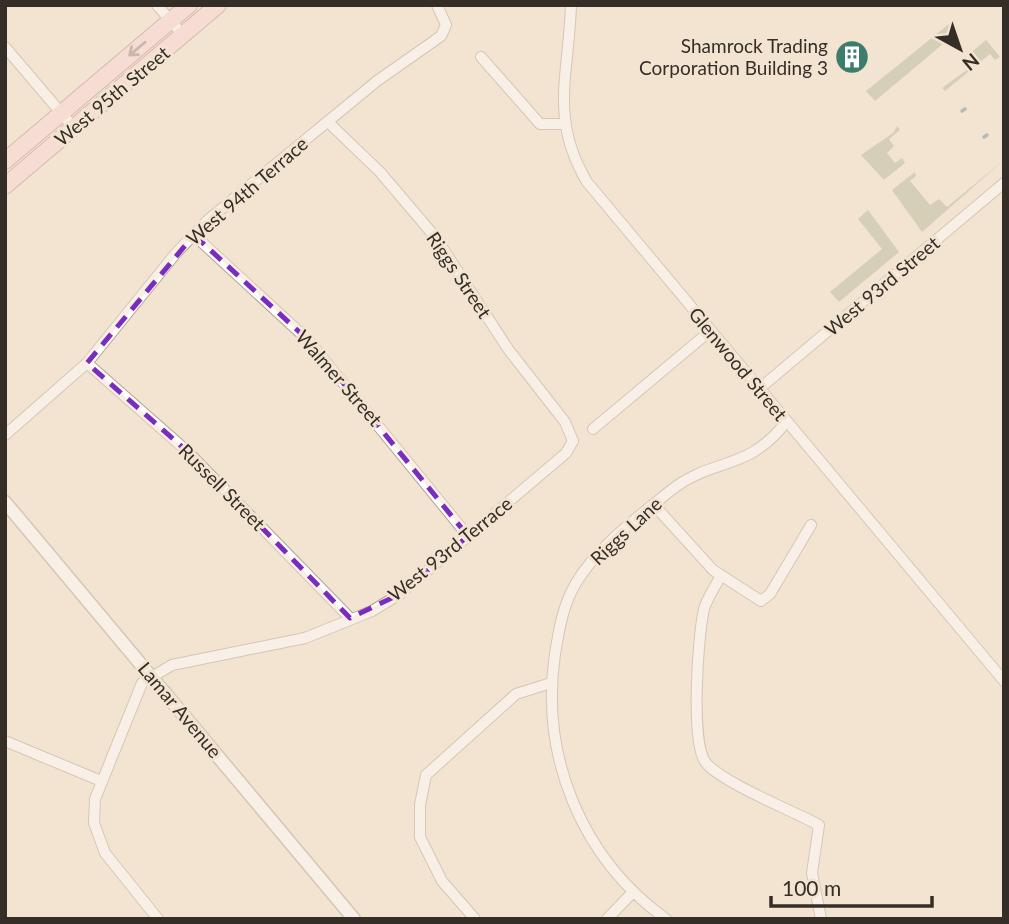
<svg xmlns="http://www.w3.org/2000/svg" width="1009" height="924" font-family="Lato,sans-serif">
	<style>
		.grass { fill: #b4b699 }
		.lines { fill: none; stroke-linecap: round; stroke-linejoin: round }
		.stream { stroke: #738893; stroke-width: 3.5 }
		.minor-casing { stroke: #b2a392; stroke-width: 12 }
		.tertiary-casing { stroke: #b2a392; stroke-width: 15 }
		.primary-casing { stroke: #b38585; stroke-width: 18 }
		.minor { stroke: #fff; stroke-width: 10 }
		.tertiary { stroke: #fff; stroke-width: 12 }
		.primary { stroke: #fbd2d4; stroke-width: 16 }
		.oneway { stroke: #98807e }
		.marked { fill: none; stroke: #7b2cbf; stroke-width: 5; stroke-dasharray: 14 9; stroke-linejoin: round }
		.labels { text-anchor: middle; stroke-width: 6; stroke-linejoin: round; paint-order: stroke }
		.poi-label { font-size: 19px; fill: #342e27; stroke: #f3e4d2; text-anchor: end }
		.street-label { font-size: 19px; fill: #342e27; stroke: #f3e4d2 }
	</style>
	<rect width="100%" height="100%" fill="#f3e4d2"/>
	<!-- grass -->
	<path class="grass" d="M949,24L956,33L875,101L866,91Z
		M986,40L1000,57L995,60L990,54L945,91L942,88L975,64L969,54Z
		M897,126L900,130L889,139L894,146L887,153L895,163L902,158L905,163L884,180L861,155L893,133Z
		M1004,160L922,232L892,190L915,172L916,176L910,181L930,205L939,199L947,207Z
		M868,210L899,252L839,302L830,292L882,249L858,219Z"/>
	<g class="lines">
		<!-- stream -->
		<path class="stream" d="M962,111L965,109
			M984,137L987,135"/>
		<!-- minor casing -->
		<g class="minor-casing">
			<path id="minor" d="M157,5L183,35
				M571,5C569,74 549,118 587,182L1004,681
				M5,47L74,128
				M481,57L540,124H564
				M194,235L308,340L468,536
				M87,363L188,452L350,618
				M759,389L1004,183
				M593,429L710,331
				M5,435L87,363L176,253L209,219L377,81L441,36L446,25L437,5
				M654,505L713,570L761,601L770,594L811,525
				M721,575C716,586 707,598 704,609C698,635 690,743 706,763C723,783 793,811 819,825L812,873L821,919
				M5,741L101,781
				M158,919L105,853L94,823L95,799L142,683L172,665L305,638L372,611L400,594L566,453L573,441L565,422L508,349L436,238L380,172L328,122
				M475,919L442,881L420,837V805L426,775L516,694L551,683
				M607,919L633,892
				M666,919C581,858 540,756 555,654C559,629 563,605 576,583C598,546 637,518 670,491C712,457 748,472 786,422"/>
		</g>
		<!-- tertiary casing -->
		<g class="tertiary-casing">
			<path id="tertiary" d="M5,502L354,919"/>
		</g>
		<!-- primary casing -->
		<g class="primary-casing">
			<path id="primary" d="M5,161L189,5
				M5,186L218,5"/>
		</g>
		<!-- minor -->
		<use href="#minor" class="minor"/>
		<!-- tertiary -->
		<use href="#tertiary" class="tertiary"/>
		<!-- primary -->
		<use href="#primary" class="primary"/>
	</g>
	<!-- one-way arrows -->
	<defs><path id="oneway-shaft" d="M-6 0H5M1.5-3L5.5 0L1.5 3" fill="none" stroke-width="1.6" stroke-linecap="round" stroke-linejoin="round" transform="scale(1.75)"/></defs>
	<use class="oneway" href="#oneway-shaft" transform="translate(137 49) rotate(140)"/>
	<!-- marked area -->
	<path d="M0 0H1009V924H0ZM194,235L308,340L468,536L400,594L350,618L188,452L87,363Z" fill="#f3e4d2" fill-opacity=".55" fill-rule="evenodd"/>
	<path class="marked" d="M194,235L308,340L468,536L400,594L350,618L188,452L87,363Z"/>
	<!-- icons -->
	<defs>
		<g id="building-disc" transform="scale(1.75)"><circle r="9.5" fill="#3c7d6c" stroke="#f3e4d2"/><path d="M-4-6H4V6H1V3H-1V6H-4ZM-2.5-4.3h1.7v1.8h-1.7ZM.8-4.3h1.7v1.8H.8ZM-2.5-1h1.7V.8h-1.7ZM.8-1h1.7V.8H.8Z" fill="#fff"/></g>
	</defs>
	<g fill-rule="evenodd">
		<use href="#building-disc" x="852" y="57"/>
	</g>
	<g class="labels">
		<!-- poi labels -->
		<g class="poi-label">
			<text x="828" y="53">Shamrock Trading<tspan x="828" dy="22">Corporation Building 3</tspan></text>
		</g>
		<!-- street labels -->
		<g class="street-label">
			<text transform="translate(112 96) rotate(-40)" y="7">West 95th Street</text>
			<text transform="translate(247 191) rotate(-41)" y="7">West 94th Terrace</text>
			<text transform="translate(459 275) rotate(56)" y="7">Riggs Street</text>
			<text transform="translate(882 286) rotate(-40)" y="7">West 93rd Street</text>
			<text transform="translate(738 364) rotate(50)" y="7">Glenwood Street</text>
			<text transform="translate(339 378) rotate(49)" y="7">Walmer Street</text>
			<text transform="translate(222 487) rotate(45)" y="7">Russell Street</text>
			<text transform="translate(626 531) rotate(-43)" y="7">Riggs Lane</text>
			<text transform="translate(450 549) rotate(-39)" y="7">West 93rd Terrace</text>
			<text transform="translate(180 710) rotate(50)" y="7">Lamar Avenue</text>
		</g>
	</g>
	<!-- border -->
	<rect width="1009" height="924" fill="none" stroke="#342e27" stroke-width="14"/>
	<!-- north arrow -->
	<g transform="translate(960 49) rotate(140)" stroke="#f3e4d2" stroke-width="5" paint-order="stroke">
	<path d="M0-5L12 26L0 18L-12 26Z" fill="#342e27"/>
	<text y="-10" font-size="19" font-weight="bold" text-anchor="middle" fill="#342e27">N</text>
	</g>
	<!-- scale -->
	<path d="M771 896v10h161v-10" fill="none" stroke="#342e27" stroke-width="3.5"/>
	<text x="782" y="896" font-size="21" fill="#342e27" stroke="#f3e4d2" stroke-width="5" paint-order="stroke">100 m</text>
</svg>
